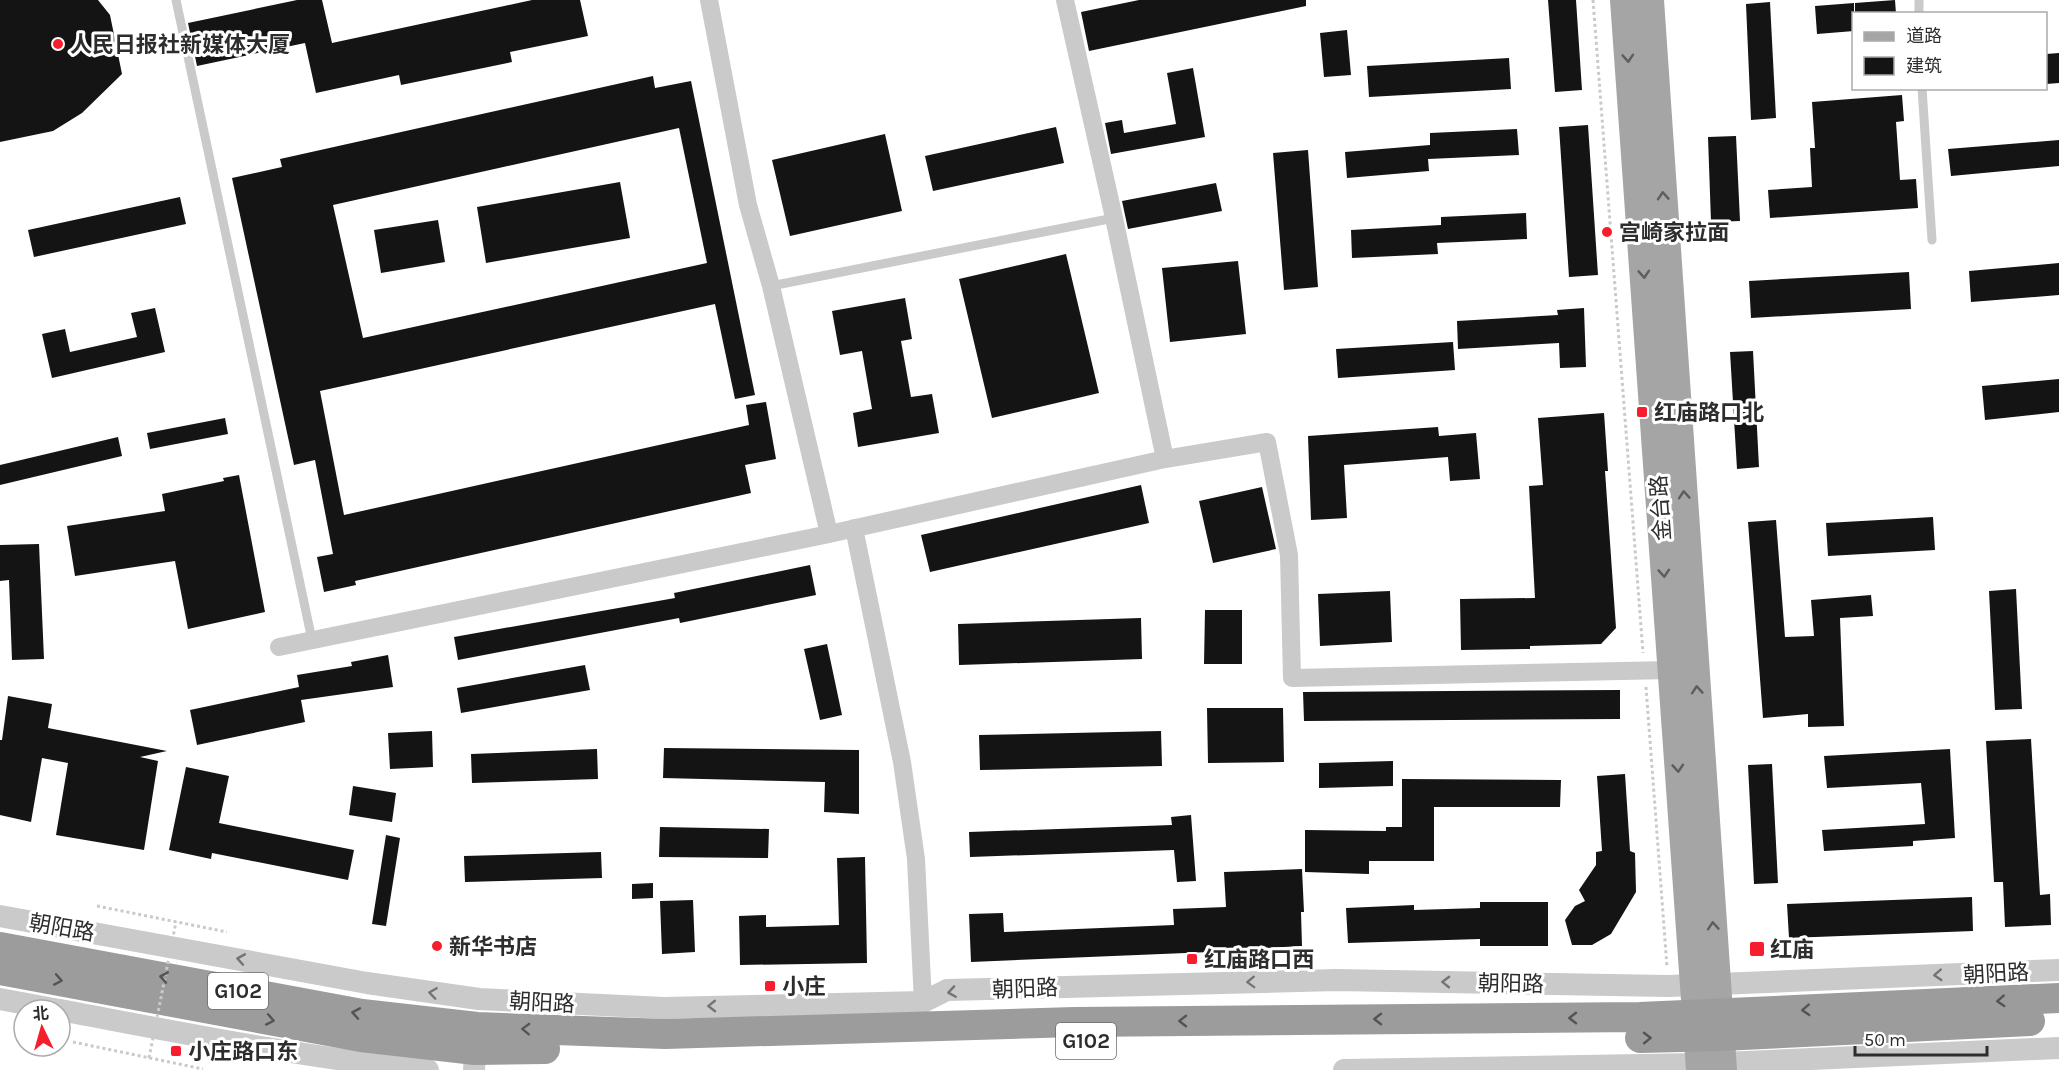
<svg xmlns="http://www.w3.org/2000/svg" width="2059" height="1070" font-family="Karla,'Noto Sans SC',sans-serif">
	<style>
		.building { fill: #141414; fill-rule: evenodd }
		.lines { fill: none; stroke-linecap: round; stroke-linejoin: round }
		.path { stroke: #cacaca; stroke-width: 3; stroke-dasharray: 3 3; stroke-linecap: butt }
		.service { stroke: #cacaca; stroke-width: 9 }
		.minor { stroke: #cacaca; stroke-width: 18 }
		.tertiary { stroke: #cacaca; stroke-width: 22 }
		.primary { stroke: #a5a5a5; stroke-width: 28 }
		.trunk { stroke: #9c9c9c; stroke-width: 30 }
		.path-bridge { stroke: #cacaca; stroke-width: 3; stroke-dasharray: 3 3; stroke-linecap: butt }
		.oneway { stroke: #5d5d5d }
		.oneway2 { stroke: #747474 }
		.oneway3 { stroke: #545454 }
		.poi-dot { fill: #f61d2c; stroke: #fff; stroke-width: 2 }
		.labels { text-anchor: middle; stroke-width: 6; stroke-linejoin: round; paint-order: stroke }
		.shield { fill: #fff; stroke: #6c6c6c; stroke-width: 1.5 }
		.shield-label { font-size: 21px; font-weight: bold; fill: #2d2d2d }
		.poi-label { font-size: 22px; font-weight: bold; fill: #2d2d2d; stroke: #fff; text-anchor: start }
		.street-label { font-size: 22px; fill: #2d2d2d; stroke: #fff }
	</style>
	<rect width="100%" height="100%" fill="#fff"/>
	<!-- building -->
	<path class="building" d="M0,0H98L110,15L122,74L82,113L53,131L0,142Z
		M297,0H322L332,43L532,0H580L588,36L510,52L512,62L401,85L399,75L316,93L305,43L197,66L188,23Z
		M1139,0H1306V6L1089,51L1081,12Z
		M1548,0H1576L1582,90L1555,92Z
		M1895,0L1896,14H1855V3Z
		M1770,2L1776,118L1751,120L1746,4Z
		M1854,3V31L1817,34L1815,6Z
		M1347,30L1351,75L1324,77L1320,33Z
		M2059,53V83L2046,84V54Z
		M1509,58L1511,89L1369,97L1367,66Z
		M1193,68L1205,137L1111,154L1105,123L1122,120L1124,133L1176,124L1167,73Z
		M653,76L655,88L691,81L755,395L735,399L715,304L320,391L344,515L749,425L746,405L766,402L776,459L745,465L751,493L355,581L356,585L324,592L317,557L333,554L315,460L294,465L232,178L282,167L280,159ZM679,128L707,263L363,338L333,205Z
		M1902,95L1904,121L1896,122L1900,180L1916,179L1918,208L1770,218L1768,190L1812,187L1810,148H1815L1812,102Z
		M1588,125L1598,275L1569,277L1559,127Z
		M1056,127L1064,163L933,191L925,156Z
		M1517,129L1519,155L1428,159L1429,171L1347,178L1345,152L1430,145V133Z
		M885,134L902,211L790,236L772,160Z
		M1736,136L1740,221L1711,222L1708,137Z
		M2059,140V166L1951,176L1948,149Z
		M1308,150L1318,287L1284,290L1273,153Z
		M620,182L630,238L486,263L477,207Z
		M1216,183L1222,211L1128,229L1122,201Z
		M180,197L186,224L34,257L28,230Z
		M1526,213L1527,239L1437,243L1438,254L1352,258L1351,230L1441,225V217Z
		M438,220L445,262L381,273L374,230Z
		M1066,254L1099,393L992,418L959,279Z
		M1238,261L1246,334L1170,342L1162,268Z
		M2059,263V295L1971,302L1969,271Z
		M1909,272L1911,309L1751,318L1749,281Z
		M905,298L912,339L901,341L911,397L932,394L939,433L858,447L853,413L872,409L862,351L840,355L832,311Z
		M155,308L165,352L52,378L42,334L65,329L70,352L137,337L131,313Z
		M1584,308L1586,367L1560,368L1559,343L1458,349L1457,321L1558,315L1557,310Z
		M1453,342L1455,370L1338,378L1336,349Z
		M1753,351L1759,467L1737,469L1730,352Z
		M2059,379V412L1985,420L1982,386Z
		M1604,413L1608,471H1605L1616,628L1601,644L1530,646V649L1461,650L1460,599L1535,598L1529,486L1543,485L1538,418Z
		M225,418L228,434L150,449L147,433Z
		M1438,427L1439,436L1476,433L1480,479L1450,481L1448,457L1344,465L1347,518L1311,520L1308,436Z
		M118,437L122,456L0,485V465Z
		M239,475L265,612L188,629L175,561L75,576L67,526L165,511L162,494L224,481L223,478Z
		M1141,485L1149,523L930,572L921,535Z
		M1262,487L1276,549L1213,563L1199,501Z
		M1933,517L1935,550L1828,556L1826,523Z
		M1776,520L1785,637L1814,636L1811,600L1871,595L1873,616L1840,618L1844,726L1808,727V714L1763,718L1748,522Z
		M39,544L44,659L12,660L9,580L0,581V545Z
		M810,565L816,595L680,623L679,618L458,660L454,637L675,598L674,593Z
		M2016,589L2022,709L1995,710L1989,591Z
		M1390,591L1392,642L1320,646L1318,594Z
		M1205,610H1242V664H1204Z
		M1141,618L1142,659L959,665L958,624Z
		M827,644L842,715L820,720L804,649Z
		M388,655L393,687L301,700L305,722L197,745L190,710L299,687L297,675L352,666L351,662Z
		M585,665L590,690L461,713L457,688Z
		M1620,690V719L1304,721L1303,692Z
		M8,696L52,704L48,728L167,751L140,757L158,761L144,850L56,835L68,763L42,758L31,822L0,815V740H2Z
		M1207,708H1283L1284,762L1208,763Z
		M432,731L433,767L390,769L388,733Z
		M1161,731L1162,766L980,770L979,735Z
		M2031,739L2040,895L2050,894L2051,925L2005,927L2003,882H1994L1986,741Z
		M664,748L859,750V814L824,812L825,782L663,778Z
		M597,749L598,779L472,783L471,754Z
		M1950,749L1955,838L1913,841V846L1824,851L1822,830L1925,824L1921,783L1827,788L1824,756Z
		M1393,761V786L1319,788V763Z
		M1772,764L1778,883L1754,884L1748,765Z
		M186,767L229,776L219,823L354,850L348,880L212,853L211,859L169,850Z
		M1625,774L1630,851L1635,853L1636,892L1611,934L1592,945H1572L1565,920L1575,906L1585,901L1579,890L1596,865V852L1602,851L1597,776Z
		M1402,779L1561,780L1560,807H1434V861H1369V874L1305,872V830L1386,831V827H1402Z
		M353,786L396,793L392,822L349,815Z
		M1191,815L1196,881L1177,882L1174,850L970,857L969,832L1172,825L1171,817Z
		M660,827L769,829L768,858L659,857Z
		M386,835L400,838L386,926L372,924Z
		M601,852L602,878L465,882L464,856Z
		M865,857L867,963L740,965L739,916L766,915V927L839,925L837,858Z
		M1302,869L1304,912H1301L1302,946L1210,951V952L971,962L969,914L1003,913L1004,932L1174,925L1173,909L1226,907L1224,872Z
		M653,883V898L632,899V884Z
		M1972,897L1973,931L1789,938L1787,904Z
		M693,900L695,952L662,954L660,901Z
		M1480,902H1548V946H1480V939L1348,943L1346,908L1414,905V910L1480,908Z"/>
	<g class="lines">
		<!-- path -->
		<path class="path" d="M1593,0L1643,653
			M1646,687L1667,967
			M97,906L227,932
			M73,1042L203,1069"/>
		<!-- service -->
		<path class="service" d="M176,0L312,640
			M1919,0V14
			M1922,88L1932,240
			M771,286L1114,218"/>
		<!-- minor -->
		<path class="minor" d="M709,0L748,205L771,286L829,534
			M1165,459L1267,442L1289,555L1292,678L1671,670
			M854,528L902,762L916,859L923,1002
			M279,647L829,534L1165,459L1114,218L1065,0"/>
		<!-- tertiary -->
		<path class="tertiary" d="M0,916L367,983L479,999L664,1008L923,1002L947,990L1337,980L1668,986L2059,970
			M0,999L59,1010
			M60,1010C182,1033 305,1058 428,1070
			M474,1070L476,1034
			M1344,1070L1699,1064L2059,1048"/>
		<!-- primary -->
		<path class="primary" d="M1624,0L1700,1070
			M1650,0L1723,1070"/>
		<!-- trunk -->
		<path class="trunk" d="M0,947L362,1014L477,1027L665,1034L1075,1022L1640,1017L2059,998
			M0,970L361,1037L475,1050L545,1049
			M1640,1038L1721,1036L2030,1021"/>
		<!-- path-bridge -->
		<path class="path-bridge" d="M149,1058L176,922"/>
	</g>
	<!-- one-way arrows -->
	<defs><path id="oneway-chevron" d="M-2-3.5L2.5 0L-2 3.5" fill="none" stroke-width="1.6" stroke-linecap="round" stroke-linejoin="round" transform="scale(1.5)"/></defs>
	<g class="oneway">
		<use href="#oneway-chevron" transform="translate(1628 58) rotate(86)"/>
		<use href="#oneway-chevron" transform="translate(1663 196) rotate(-94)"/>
		<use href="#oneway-chevron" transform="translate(1644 274) rotate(86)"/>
		<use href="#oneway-chevron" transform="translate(1684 495) rotate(-94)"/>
		<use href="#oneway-chevron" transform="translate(1664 573) rotate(86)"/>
		<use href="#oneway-chevron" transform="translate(1697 690) rotate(-94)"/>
		<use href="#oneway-chevron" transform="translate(1678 768) rotate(86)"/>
		<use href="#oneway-chevron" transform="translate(1713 926) rotate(-94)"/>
	</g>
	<g class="oneway2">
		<use href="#oneway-chevron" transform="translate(241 959) rotate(-170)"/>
		<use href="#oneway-chevron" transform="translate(1938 975) rotate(177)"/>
		<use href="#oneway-chevron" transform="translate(1251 982) rotate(178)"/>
		<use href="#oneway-chevron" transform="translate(1446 982) rotate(-179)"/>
		<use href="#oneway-chevron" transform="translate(952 992) rotate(171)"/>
		<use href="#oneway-chevron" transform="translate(433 993) rotate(-172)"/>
		<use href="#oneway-chevron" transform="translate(712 1006) rotate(179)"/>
	</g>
	<g class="oneway3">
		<use href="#oneway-chevron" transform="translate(164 977) rotate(-170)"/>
		<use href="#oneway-chevron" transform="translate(58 980) rotate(11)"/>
		<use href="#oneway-chevron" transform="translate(2001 1001) rotate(177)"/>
		<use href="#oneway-chevron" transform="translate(1806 1010) rotate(177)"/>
		<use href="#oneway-chevron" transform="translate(356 1013) rotate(-170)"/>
		<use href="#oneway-chevron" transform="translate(1573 1018) rotate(180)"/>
		<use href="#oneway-chevron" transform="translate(1378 1019) rotate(180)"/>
		<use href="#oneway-chevron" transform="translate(270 1020) rotate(11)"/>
		<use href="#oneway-chevron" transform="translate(1183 1021) rotate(180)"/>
		<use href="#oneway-chevron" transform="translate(526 1029) rotate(-178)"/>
		<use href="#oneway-chevron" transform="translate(1647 1038) rotate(-1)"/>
	</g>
	<!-- markers -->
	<g class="poi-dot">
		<circle cx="58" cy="44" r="6"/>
		<circle cx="1607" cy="232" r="6"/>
		<rect x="1636" y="406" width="12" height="12" rx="3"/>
		<circle cx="437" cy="946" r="6"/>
		<rect x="1749" y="941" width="16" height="16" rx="3"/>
		<rect x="1186" y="953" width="12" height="12" rx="3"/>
		<rect x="764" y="980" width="12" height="12" rx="3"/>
		<rect x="170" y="1045" width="12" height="12" rx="3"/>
	</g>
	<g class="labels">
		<!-- shield labels -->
		<g class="shield">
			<rect x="208" y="973" width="60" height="36" rx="4.5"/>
			<rect x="1056" y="1023" width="60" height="36" rx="4.5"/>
		</g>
		<g class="shield-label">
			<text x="238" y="998">G102</text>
			<text x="1086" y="1048">G102</text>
		</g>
		<!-- poi labels -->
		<g class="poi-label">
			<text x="70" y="52">人民日报社新媒体大厦</text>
			<text x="1619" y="240">宫崎家拉面</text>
			<text x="1654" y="420">红庙路口北</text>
			<text x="449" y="954">新华书店</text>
			<text x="1770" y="957">红庙</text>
			<text x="1204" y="967">红庙路口西</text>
			<text x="782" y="994">小庄</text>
			<text x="188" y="1059">小庄路口东</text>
		</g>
		<!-- street labels -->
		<g class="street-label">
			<text transform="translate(1660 508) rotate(-94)" y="8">金台路</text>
			<text transform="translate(62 927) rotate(10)" y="8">朝阳路</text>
			<text transform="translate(1996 973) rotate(-3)" y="8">朝阳路</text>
			<text transform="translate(1511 983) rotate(1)" y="8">朝阳路</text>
			<text transform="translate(1025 988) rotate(-2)" y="8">朝阳路</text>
			<text transform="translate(542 1002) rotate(3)" y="8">朝阳路</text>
		</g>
	</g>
	<!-- legend -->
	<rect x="1852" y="12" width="195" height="78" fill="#ffffff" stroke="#ababab" stroke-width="1.5"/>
	<rect x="1864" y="32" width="30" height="9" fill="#a5a5a5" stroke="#ababab" stroke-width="1.5"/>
	<text x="1906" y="42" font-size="18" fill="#2d2d2d">道路</text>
	<rect x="1864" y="57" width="30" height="18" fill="#141414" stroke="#ababab" stroke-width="1.5"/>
	<text x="1906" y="72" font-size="18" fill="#2d2d2d">建筑</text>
	<!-- north arrow -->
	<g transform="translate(42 1028) rotate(355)"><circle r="28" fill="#ffffff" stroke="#ababab" stroke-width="1.5"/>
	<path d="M0-4.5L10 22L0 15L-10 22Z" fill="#f61d2c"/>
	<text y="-9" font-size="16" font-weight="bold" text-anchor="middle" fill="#2d2d2d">北</text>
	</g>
	<!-- scale -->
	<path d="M1855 1046v9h132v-9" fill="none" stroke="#2d2d2d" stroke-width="3"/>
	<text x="1864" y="1046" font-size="18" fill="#2d2d2d" stroke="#ffffff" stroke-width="4.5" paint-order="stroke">50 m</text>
</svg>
